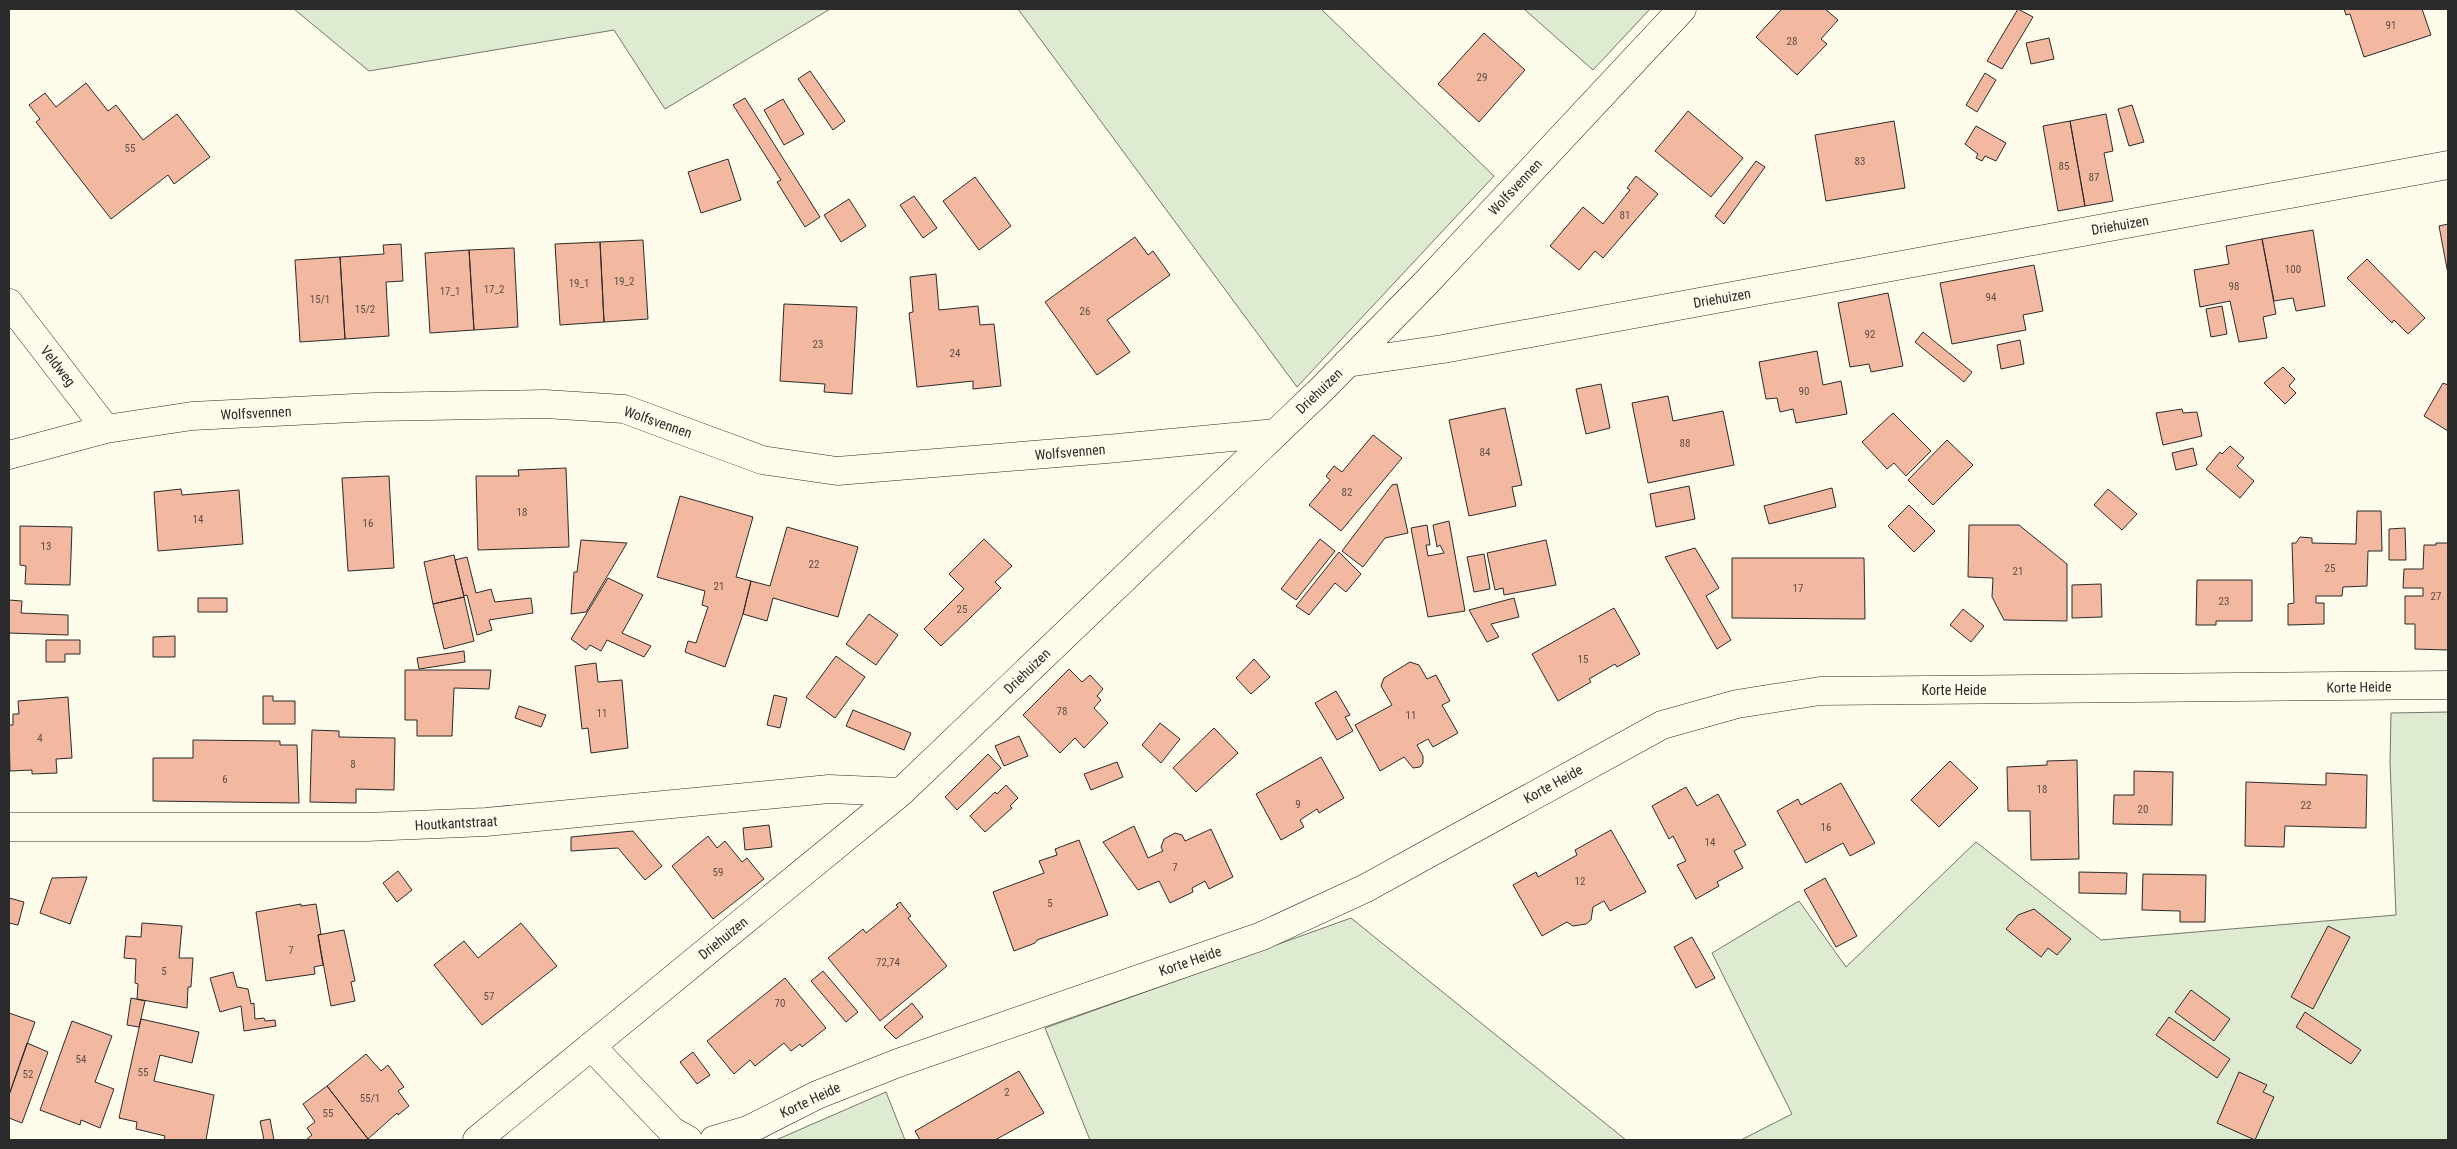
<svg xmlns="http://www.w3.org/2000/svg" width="2457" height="1149" font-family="'Roboto Condensed',sans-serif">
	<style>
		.green { fill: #deebd1; stroke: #74746e }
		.building { fill: #f2b8a0; stroke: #2b2b2b }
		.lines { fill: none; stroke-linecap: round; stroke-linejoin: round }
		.minor-casing { stroke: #2b2b2b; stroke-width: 29 }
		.minor { stroke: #fdfbea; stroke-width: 28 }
		.labels { text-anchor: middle; stroke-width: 4; stroke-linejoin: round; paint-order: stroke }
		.number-label { font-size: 11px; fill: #5d4e48 }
		.street-label { font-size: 14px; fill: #2b2b2b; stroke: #fdfbea }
	</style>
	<rect width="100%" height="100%" fill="#fdfbea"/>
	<!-- green -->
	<path class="green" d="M294,9H830L665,109L614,30L369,71Z
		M1018,9H1321L1494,176L1297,387Z
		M1524,9H1650L1593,70Z
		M2448,712V1140H1741L1792,1114L1712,953L1799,901L1846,967L1976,842L2101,940L2396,915L2390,762L2391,713Z
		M1351,918L1626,1140H1090L1045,1028Z
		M886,1092L905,1140H776Z"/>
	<!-- building -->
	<path class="building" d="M1782,9H1825L1838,20L1821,39L1827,44L1797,75L1756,37Z
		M2018,9L2033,17L2002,69L1987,61Z
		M2344,9H2422L2431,35L2364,57L2350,14L2346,15Z
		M1484,33L1525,70L1479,122L1438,84Z
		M2049,38L2054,59L2031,64L2026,43Z
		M810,71L845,121L833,130L798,79Z
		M1985,73L1996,80L1977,112L1966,105Z
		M86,83L108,111L116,105L143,140L177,114L210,157L174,184L168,175L111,219L36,122L40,119L29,105L45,93L56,107Z
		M745,98L820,217L805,227L777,182L781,180L733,105Z
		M783,99L804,134L784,145L764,110Z
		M2132,105L2144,142L2129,146L2118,109Z
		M1688,111L1743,158L1711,197L1655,151Z
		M2106,114L2113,151L2104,153L2113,201L2085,206L2070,121Z
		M1894,121L1905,188L1826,201L1815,135Z
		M2070,121L2085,206L2058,211L2043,126Z
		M1976,126L2006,143L1996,161L1985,156L1982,161L1976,158L1978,154L1965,144Z
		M728,159L741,200L701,213L688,172Z
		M1756,161L1765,167L1724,224L1715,216Z
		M1636,176L1658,194L1603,258L1595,251L1579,270L1550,246L1583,207L1603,224L1630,190L1627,188Z
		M975,177L1011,226L979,250L943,201Z
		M914,196L937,228L923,238L900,205Z
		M849,199L866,226L841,242L824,215Z
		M2448,224V274L2439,226Z
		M2313,230L2325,306L2296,311L2293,298L2274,301L2262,239Z
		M1135,237L1148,255L1153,251L1170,275L1107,320L1130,352L1097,375L1045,302Z
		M2262,239L2276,314L2263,317L2267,338L2239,342L2230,301L2200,307L2194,270L2229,264L2226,246Z
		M643,240L648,319L604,322L600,242Z
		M600,242L604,322L560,325L555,244Z
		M401,244L403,281L386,282L389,336L345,339L340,257L384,254L383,245Z
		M514,248L518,327L474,330L469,250Z
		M469,250L474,330L430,333L425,253Z
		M340,257L345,339L300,342L295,260Z
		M2367,259L2425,318L2408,334L2394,320L2392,323L2347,278Z
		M2034,265L2043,311L2023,315L2026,330L1952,344L1940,283Z
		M936,274L939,310L978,306L980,325L994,324L1001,386L973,389V381L917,387L909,313L913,312L910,277Z
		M1888,293L1903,366L1871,372L1869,364L1850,367L1838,303Z
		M784,304L857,307L852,394L824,392L825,384L780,381Z
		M2222,306L2227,334L2211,337L2206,309Z
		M1923,332L1972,372L1964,382L1915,342Z
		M2020,340L2024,364L2001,369L1997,345Z
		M1817,351L1823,385L1841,381L1847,414L1796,423L1793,409L1780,412L1777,398L1766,399L1759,362Z
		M2283,367L2295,379L2289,386L2296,393L2285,404L2264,383Z
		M2443,383L2448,385V431L2424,416Z
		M1601,384L1610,428L1586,434L1576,389Z
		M1668,396L1673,421L1723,411L1734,465L1648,483L1632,403Z
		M1505,408L1522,485L1512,487L1516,506L1469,516L1449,420Z
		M2182,409L2183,413L2197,412L2202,436L2163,445L2156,413Z
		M1893,413L1931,451L1906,476L1894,463L1887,469L1862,442Z
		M1373,435L1402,458L1341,531L1309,505L1330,480L1326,476L1334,466L1342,472Z
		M1947,440L1973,465L1933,505L1908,480Z
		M2230,446L2244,458L2237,466L2254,481L2240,498L2206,469L2220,452L2222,454Z
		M2193,448L2197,465L2176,470L2172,453Z
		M566,468L569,547L478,550L476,476H519L518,470Z
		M389,476L394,568L348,571L342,478Z
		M1397,484L1408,533L1385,538L1363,567L1342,551L1392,485Z
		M1689,486L1695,519L1656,527L1650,494Z
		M1832,488L1836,507L1769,524L1764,506Z
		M181,489L182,495L239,490L243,544L158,551L154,492Z
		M2108,489L2137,514L2122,530L2094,505Z
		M680,496L753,517L736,577L751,581L743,614L725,667L685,652L688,641L696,643L708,607L702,605L705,591L657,577Z
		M1909,505L1935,531L1914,552L1888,526Z
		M2357,511H2381L2382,551H2368L2367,586L2343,587L2342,596H2316V603H2324V624L2288,625V604L2294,603L2292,543H2296L2300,537L2312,538V543L2356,544Z
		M1449,521L1465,611L1428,617L1411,528L1427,525L1430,545H1426L1428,556L1444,553L1440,545L1437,547L1433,525Z
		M1969,525H2019L2067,564V621L2004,620L1992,597L1993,578L1968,577Z
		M20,526L72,527L70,585L25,584L26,566L20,565Z
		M787,527L858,547L838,617L773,598L767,621L743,614L751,581L770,586Z
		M2405,528L2406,560H2389V529Z
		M984,539L1012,566L995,582L1001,588L941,646L924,629L964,589L949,574Z
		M1320,539L1335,551L1296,600L1281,589Z
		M581,540L627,543L586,612L571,614L574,572H577Z
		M1546,540L1556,585L1504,595L1503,588L1495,590L1487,553Z
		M2436,543H2448V650L2415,649V624H2405V596H2423V588H2403L2404,569H2423L2424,545H2436Z
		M1695,548L1719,588L1706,596L1731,640L1717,649L1665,557Z
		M1339,552L1361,574L1346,592L1335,583L1309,615L1296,606Z
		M1484,554L1490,589L1474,592L1467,557Z
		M454,555L464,597L433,604L424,562Z
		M467,557L476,593L491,589L495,602L531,598L533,613L489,620L492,630L477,635L467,595L464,596L455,560Z
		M1732,558H1864L1865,619L1732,618Z
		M608,578L643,595L622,633L651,646L644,657L607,640L601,651L590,645L586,650L571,639Z
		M2197,580H2252V621H2216V625H2196Z
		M2101,584L2102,617L2072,618V585Z
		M464,597L474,641L444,649L433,604Z
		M198,598H227V612H198Z
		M1514,598L1519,617L1491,624L1499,637L1487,642L1469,610Z
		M9,600L22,601L21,613L68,615V635L9,633Z
		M1614,608L1640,654L1617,667L1615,664L1589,679L1591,682L1558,701L1532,654Z
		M1963,609L1984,626L1971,642L1950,625Z
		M869,614L898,635L876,665L846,644Z
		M175,636V657H153V637Z
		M46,640H80V654H65V662H46Z
		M464,651L465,662L419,669L417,658Z
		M836,656L865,677L835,718L806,697Z
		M1254,659L1270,677L1251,694L1236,678Z
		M1410,662L1419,665L1427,679L1436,675L1450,701L1442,705L1458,733L1433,747L1428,739L1417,745L1423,756V763L1420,767L1413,768L1404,757L1380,771L1355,725L1392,705L1381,686L1384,678Z
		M596,663L598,682L622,680L628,748L591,753L588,728L582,729L575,666Z
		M1069,669L1082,682L1090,675L1103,689L1097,696L1101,700L1094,708L1108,723L1084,748L1075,738L1060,753L1023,715Z
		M405,670H491L489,689L454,688L452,736H417V720H405Z
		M1336,691L1350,715L1345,717L1353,731L1337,740L1315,703Z
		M774,695L787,698L780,728L767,725Z
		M263,696H273V701H295V724H263Z
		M68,697L72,758L56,759L57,773L32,774V770L10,771L9,725H13V714H19L18,701Z
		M519,706L546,715L541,727L515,718Z
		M853,710L911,733L904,750L846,726Z
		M1160,723L1180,739L1161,763L1142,745Z
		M1214,728L1238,753L1196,792L1173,768Z
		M312,730L339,731V737L395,738L394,790L356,789V803L310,802Z
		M1019,736L1028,756L1004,766L995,746Z
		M193,740L280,741V745H297L299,803L153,801V758H193Z
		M988,754L1001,768L957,810L945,797Z
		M1321,757L1344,798L1319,813L1317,809L1300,820L1304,827L1281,840L1256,794Z
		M2077,760L2079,859L2031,860L2030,811H2008L2007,767L2047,765V761Z
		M1950,761L1978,788L1939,827L1911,800Z
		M1117,762L1123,777L1091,790L1084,774Z
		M2134,771L2173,772L2172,825L2113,824L2114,795H2134Z
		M2326,773L2367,775L2366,828L2285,826L2284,847L2245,846L2246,782L2326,785Z
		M1841,783L1875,843L1850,856L1843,843L1806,863L1777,811L1798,799L1801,805Z
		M1006,785L1018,798L1010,806L1012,808L985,832L970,816L995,792L997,794Z
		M1686,787L1697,806L1718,794L1746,845L1734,851L1743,868L1717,882L1719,886L1696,899L1677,865L1686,861L1673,836L1669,839L1652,806Z
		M769,825L772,847L745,850L743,828Z
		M1134,826L1148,858L1163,851L1161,847L1164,839L1175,833L1182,835L1185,841L1211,829L1233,877L1209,889L1205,881L1192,888L1193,892L1170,903L1159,881L1138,890L1103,842Z
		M1611,830L1646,892L1610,911L1604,901L1593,907L1591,920L1586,924L1573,926L1567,922L1542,936L1513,885L1536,872L1538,877L1577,855L1575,850Z
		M633,831L662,866L645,880L618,848L571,851V837Z
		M708,836L717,848L725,841L742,862L747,858L764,879L713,919L672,866Z
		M1079,840L1108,915L1037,940L1035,943L1014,951L993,892L1044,873L1039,861L1057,855L1055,849Z
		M398,871L412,890L397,902L383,883Z
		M2079,872L2127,873L2126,894L2079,893Z
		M2143,874L2206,875L2205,922H2180V911L2142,910Z
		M87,877L70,924L40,913L52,878Z
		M1825,878L1857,936L1836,947L1804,890Z
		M9,898L24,902L18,925L9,923Z
		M900,902L911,916L908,918L947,966L880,1021L828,958L863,929L866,933L898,907L896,905Z
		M301,904V906L316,904L321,934L318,935L323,965L314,967L315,974L266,981L256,912Z
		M2034,909L2071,939L2057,955L2048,948L2041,957L2006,929L2018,915Z
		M142,923L182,926L179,958H193L191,987H188L187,1008L137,999L138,984L135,983L136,959L124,958L126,936L141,937Z
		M521,923L557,966L482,1025L434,965L464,941L478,958Z
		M2328,926L2350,937L2313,1009L2291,997Z
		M344,930L355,981L351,982L355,1001L331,1006L318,935Z
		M1692,937L1715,978L1696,988L1674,947Z
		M823,971L858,1012L846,1022L811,981Z
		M233,972L237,987L248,989L251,1004L254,1003L255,1019L264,1018L265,1021L275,1020L276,1026L244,1031L241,1006L220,1012L210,978Z
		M785,978L826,1028L802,1047L800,1044L791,1051L784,1043L755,1066L750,1060L734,1074L707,1041Z
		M2191,990L2230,1019L2214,1041L2175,1012Z
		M131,998L145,1001L139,1027L127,1025Z
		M912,1003L923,1017L896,1039L884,1027Z
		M2305,1012L2361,1050L2351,1064L2296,1027Z
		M9,1013L35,1022L9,1095Z
		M2169,1017L2230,1059L2217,1078L2156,1035Z
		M141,1019L199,1032L192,1063L160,1055L154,1081L214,1095L206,1140H164L165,1136L136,1129L137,1122L119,1118Z
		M72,1021L112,1036L95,1082L114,1089L100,1128L81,1120L80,1125L40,1110Z
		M27,1043L48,1052L22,1123L9,1118V1095Z
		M693,1052L710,1075L697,1084L680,1062Z
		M366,1054L381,1071L388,1065L404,1087L398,1091L409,1106L398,1115L397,1113L368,1139L327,1086Z
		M1019,1071L1044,1113L995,1140H920L915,1131Z
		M2239,1072L2267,1085L2263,1092L2274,1097L2255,1140L2217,1123Z
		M327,1086L368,1139L366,1140H306L312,1135L307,1128L315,1122L303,1104Z
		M270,1119L274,1140H264L260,1121Z"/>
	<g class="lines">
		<!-- minor casing -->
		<g class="minor-casing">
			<path id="minor" d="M9,303L106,429
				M1347,363L1443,349L2448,165
				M9,455L106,429L192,416L374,407L545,404L624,409L762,460L837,471L1107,449L1275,433
				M9,827H367L486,822L829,789L901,792
				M591,1046L672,1131L688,1140
				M477,1140L901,792L1324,387L1426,283L1682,9
				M714,1140L748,1130L817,1095L898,1063L1262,936L1366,888L1662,725L1737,704L1820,691L2448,685"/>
		</g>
		<!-- minor -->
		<use href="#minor" class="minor"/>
	</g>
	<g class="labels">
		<!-- number labels -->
		<g class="number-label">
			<text x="2391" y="29">91</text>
			<text x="1792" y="45">28</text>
			<text x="1482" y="81">29</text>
			<text x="130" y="152">55</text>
			<text x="1860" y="165">83</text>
			<text x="2064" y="170">85</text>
			<text x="2094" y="181">87</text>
			<text x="1625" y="219">81</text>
			<text x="2293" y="273">100</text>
			<text x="624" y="285">19_2</text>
			<text x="579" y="287">19_1</text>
			<text x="2234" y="290">98</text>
			<text x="494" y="293">17_2</text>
			<text x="450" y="295">17_1</text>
			<text x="1991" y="301">94</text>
			<text x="320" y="303">15/1</text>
			<text x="365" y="313">15/2</text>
			<text x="1085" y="315">26</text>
			<text x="1870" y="338">92</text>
			<text x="818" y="348">23</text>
			<text x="955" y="357">24</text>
			<text x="1804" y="395">90</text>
			<text x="1685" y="447">88</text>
			<text x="1485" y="456">84</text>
			<text x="1347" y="496">82</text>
			<text x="522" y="516">18</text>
			<text x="198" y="523">14</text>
			<text x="368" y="527">16</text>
			<text x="46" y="550">13</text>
			<text x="814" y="568">22</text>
			<text x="2330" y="572">25</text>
			<text x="2018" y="575">21</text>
			<text x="719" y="590">21</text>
			<text x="1798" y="592">17</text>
			<text x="2436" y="600">27</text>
			<text x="2224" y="605">23</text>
			<text x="962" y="613">25</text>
			<text x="1583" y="663">15</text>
			<text x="1062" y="715">78</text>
			<text x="602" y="717">11</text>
			<text x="1411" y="719">11</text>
			<text x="40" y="742">4</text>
			<text x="353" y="768">8</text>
			<text x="225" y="783">6</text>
			<text x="2042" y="793">18</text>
			<text x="1298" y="808">9</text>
			<text x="2306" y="809">22</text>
			<text x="2143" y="813">20</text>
			<text x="1826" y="831">16</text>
			<text x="1710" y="846">14</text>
			<text x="1175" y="871">7</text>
			<text x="718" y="876">59</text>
			<text x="1580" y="885">12</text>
			<text x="1050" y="907">5</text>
			<text x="291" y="954">7</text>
			<text x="888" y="966">72,74</text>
			<text x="164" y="975">5</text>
			<text x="489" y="1000">57</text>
			<text x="780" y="1007">70</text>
			<text x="81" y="1063">54</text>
			<text x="143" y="1076">55</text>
			<text x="28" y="1078">52</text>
			<text x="1007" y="1096">2</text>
			<text x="370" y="1102">55/1</text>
			<text x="328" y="1117">55</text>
		</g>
		<!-- street labels -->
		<g class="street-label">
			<text transform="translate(1515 187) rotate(-47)" y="5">Wolfsvennen</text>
			<text transform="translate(2120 225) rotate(-10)" y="5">Driehuizen</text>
			<text transform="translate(1722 298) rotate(-10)" y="5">Driehuizen</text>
			<text transform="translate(58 366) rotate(52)" y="5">Veldweg</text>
			<text transform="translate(1319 391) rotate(-44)" y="5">Driehuizen</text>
			<text transform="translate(256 413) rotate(-3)" y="5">Wolfsvennen</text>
			<text transform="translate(658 422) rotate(19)" y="5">Wolfsvennen</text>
			<text transform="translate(1070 452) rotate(-5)" y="5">Wolfsvennen</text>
			<text transform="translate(1027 671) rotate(-44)" y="5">Driehuizen</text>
			<text transform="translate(2359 687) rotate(-1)" y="5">Korte Heide</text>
			<text x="1954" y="695">Korte Heide</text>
			<text transform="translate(1553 784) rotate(-29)" y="5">Korte Heide</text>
			<text transform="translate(456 823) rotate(-3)" y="5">Houtkantstraat</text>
			<text transform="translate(723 938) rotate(-39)" y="5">Driehuizen</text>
			<text transform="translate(1190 961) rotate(-19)" y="5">Korte Heide</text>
			<text transform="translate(810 1100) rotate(-25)" y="5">Korte Heide</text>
		</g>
	</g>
	<!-- border -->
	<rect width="2457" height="1149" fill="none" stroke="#2b2b2b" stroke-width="20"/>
</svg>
